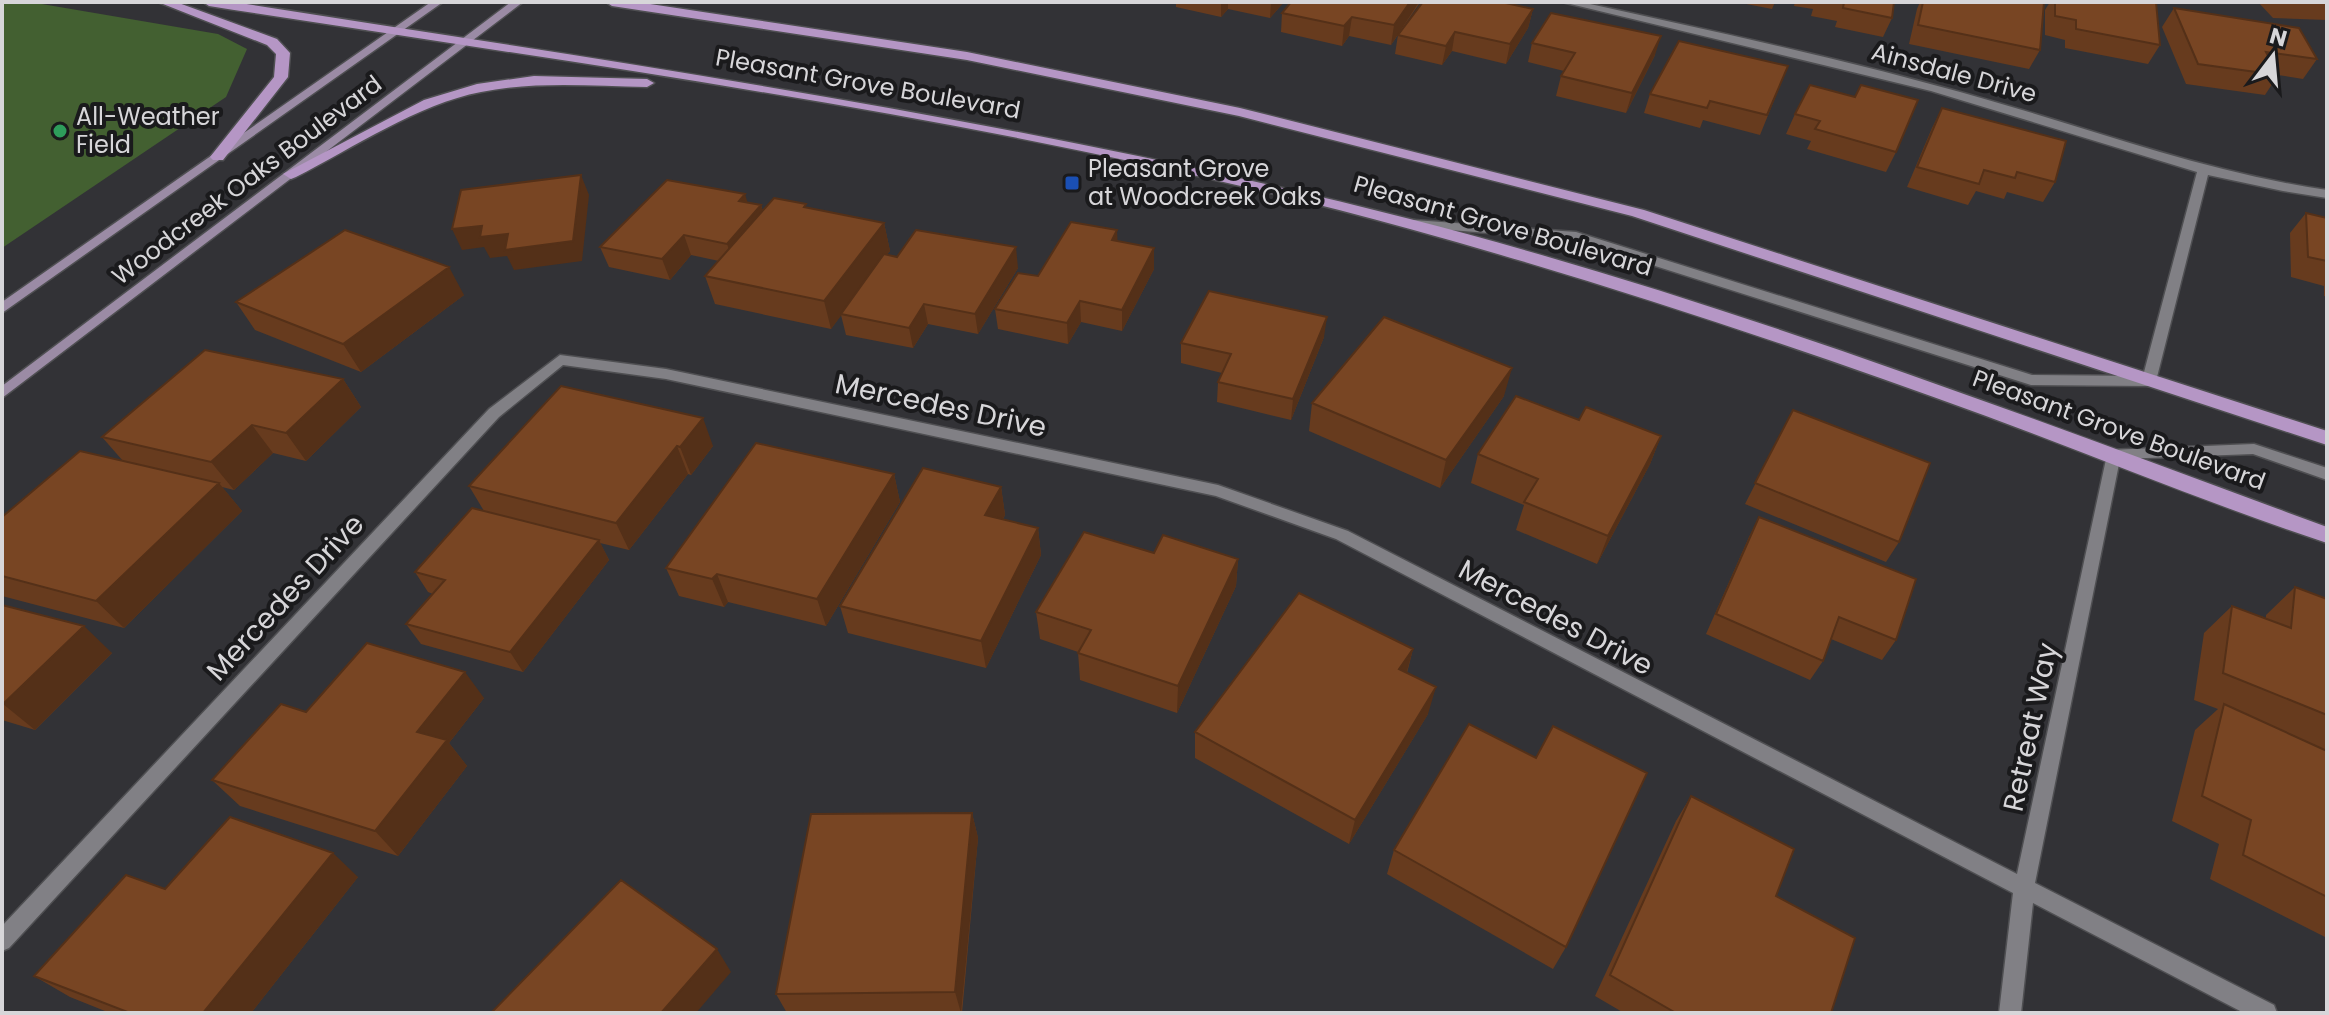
<svg xmlns="http://www.w3.org/2000/svg" width="2329" height="1015" font-family="Poppins,sans-serif">
	<style>
		.green { fill: #436031 }
		.lines { fill: none; stroke-linecap: round; stroke-linejoin: round }
		.minor-casing { stroke: #4f4f52; stroke-width: 3 }
		.secondary-casing { stroke: #4f4f52; stroke-width: 3 }
		.primary-casing { stroke: #4f4f52; stroke-width: 3 }
		.minor { fill: #818085; fill-rule: evenodd }
		.secondary { fill: #9b8ba5; fill-rule: evenodd }
		.primary { fill: #b596c5; fill-rule: evenodd }
		.wall { fill: #673b1e }
		.shaded-wall { fill: #543018 }
		.building { fill: #784523; stroke: #543018; stroke-width: 2 }
		.leisure-dot { fill: #2e9e5b; stroke: #1a1a1c; stroke-width: 3 }
		.transit-dot { fill: #1a4fb4; stroke: #1a1a1c; stroke-width: 3 }
		.labels { text-anchor: middle; stroke-width: 8; stroke-linejoin: round; paint-order: stroke }
		.far-street-label { font-size: 24px; fill: #d7d6d9; stroke: #1a1a1c }
		.far-poi-label { font-size: 24px; fill: #d7d6d9; stroke: #1a1a1c; text-anchor: start }
		.street-label { font-size: 28px; fill: #d7d6d9; stroke: #1a1a1c }
	</style>
	<rect width="100%" height="100%" fill="#323236"/>
	<!-- green -->
	<path class="green" d="M2,2H30L218,34L247,49L226,97L2,248Z"/>
	<g class="lines">
		<!-- minor casing -->
		<g class="minor-casing">
			<path id="minor" d="M1562,2H1581C1717,32 1854,61 1988,100C2101,132 2210,173 2327,190V198L2283,191L2208,175L2156,381L2149,386L2031,385L1570,239L1409,227L1408,224L1414,220L1576,232L2032,375L2143,376L2197,172L1931,91Z
				M560,355L666,369L1218,485L1348,531L2017,874L2108,450L2254,444L2327,468V480L2253,454L2120,459L2035,883L2274,1005L2277,1013H2244L2033,903L2021,1013H1999L2013,893L1336,539L1216,496L666,379L563,365L499,417L9,948L2,951V926L489,409Z"/>
		</g>
		<!-- secondary casing -->
		<g class="secondary-casing">
			<path id="secondary" d="M431,2H443L2,313V302Z
				M511,2H523L2,398V386Z"/>
		</g>
		<!-- primary casing -->
		<g class="primary-casing">
			<path id="primary" d="M158,2H176L277,39L290,53L288,77L223,160H213L210,157L274,77L276,54L267,45Z
				M203,2H234C628,64 1023,120 1410,219C1722,299 2025,416 2327,527V543C2212,505 2100,458 1986,416C1797,347 1605,283 1410,229C1018,121 610,69 209,6Z
				M606,2H637L967,52L1240,108L1644,210L2327,431V445L1632,216L1239,116L967,60L612,6Z
				M534,76L647,79L654,83L647,87C591,86 536,81 481,92C418,104 353,148 296,177L291,179L283,174L424,100L477,84Z"/>
		</g>
		<!-- minor -->
		<use href="#minor" class="minor"/>
		<!-- secondary -->
		<use href="#secondary" class="secondary"/>
		<!-- primary -->
		<use href="#primary" class="primary"/>
	</g>
	<!-- wall -->
	<path class="wall" d="M1176,2H1284L1270,18L1228,9L1221,17L1176,7Z
		M1736,2H1775L1772,9Z
		M1795,2H1894L1892,18L1883,37L1835,27L1837,21L1811,16L1813,9L1794,6Z
		M1920,2H2044L2040,50L2029,69L1909,44L1917,9Z
		M2050,2H2156L2160,45L2148,64L2065,48V40L2045,35V10Z
		M2258,2H2327V20L2273,18Z
		M1419,4L1391,45L1349,36L1342,46L1281,32L1282,13Z
		M2174,8L2317,59L2303,79L2278,75L2265,95L2186,84L2162,27Z
		M1533,9L1528,28L1506,64L1452,51L1442,65L1395,54L1398,35Z
		M1532,43L1655,55L1626,113L1556,96L1561,76L1564,71L1528,62Z
		M1788,66L1760,135L1703,120L1700,128L1644,113L1650,94Z
		M1810,85L1896,152L1886,172L1807,149L1811,141L1786,134L1795,114Z
		M1942,108L2055,182L2043,202L2007,192L2004,199L1976,191L1968,205L1907,187L1932,128Z
		M748,203L761,205L763,211L807,208L884,223L890,251L886,255L1018,268L978,334L928,324L913,348L846,335L841,315L831,329L715,304L705,276L719,261L691,255L670,280L609,267L600,247Z
		M2306,213L2327,218V297L2324,296V286L2291,277L2290,233Z
		M1118,241L1154,248V269L1122,331L1081,322L1068,344L998,329L995,309L1038,276Z
		M464,295L361,372L255,330L236,302Z
		M1324,337L1291,420L1217,402L1218,382L1222,373L1181,363V343Z
		M343,379L361,407L306,461L273,453L234,490L222,487L242,511L124,628L2,596V517L123,461L102,437Z
		M561,386L713,446L691,475L688,474L629,550L600,543L609,560L523,672L421,644L406,624L433,594L428,592L415,572L484,511L469,486Z
		M1504,396L1440,488L1309,431L1312,403Z
		M1793,410L1899,542L1886,562L1745,504Z
		M1579,420L1661,436L1650,464L1597,564L1516,530L1524,505L1471,483L1478,454Z
		M894,474L900,502L826,626L728,602L724,607L679,596L666,568Z
		M1001,487L1005,515L1003,519L1038,528L1041,555L986,668L848,633L840,606Z
		M1759,517L1896,640L1882,660L1831,639L1823,661L1810,680L1706,634L1749,537Z
		M1154,553L1238,559L1236,586L1177,713L1080,680L1078,652L1040,639L1036,612Z
		M2295,587L2327,599V938L2210,879L2219,844L2172,821L2195,730L2218,709L2194,700L2204,633L2232,606L2266,618V615Z
		M2,605L112,653L35,730L2,720Z
		M1413,649L1407,673L1428,714L1349,844L1195,758V732Z
		M484,698L449,743L467,766L398,856L240,806L212,780L306,712Z
		M1691,796L1776,896L1831,1013H1624L1595,996L1676,821Z
		M972,813L978,838L962,1013H787L776,994Z
		M1394,850L1566,947L1553,969L1387,874Z
		M358,877L251,1013H110L70,997L34,976L165,889Z"/>
	<!-- shaded-wall -->
	<path class="shaded-wall" d="M1221,2H1228V9L1221,17Z
		M1271,2H1284L1270,18Z
		M1410,2H1419L1391,45L1394,25Z
		M1533,9L1528,28L1506,64L1510,44Z
		M1352,17L1349,36L1342,46L1344,26Z
		M1455,32L1452,51L1442,65L1446,46Z
		M1661,36L1655,55L1626,113L1632,93Z
		M581,175L589,195L582,261L514,270L507,256L490,258L484,247L462,250L452,229L482,226L508,234Z
		M745,194L751,214L739,201Z
		M761,205L767,225L734,264L727,244Z
		M884,223L890,251L831,329L824,301Z
		M1117,230L1118,251L1112,240Z
		M684,235L691,255L670,280L662,259Z
		M1016,247L1018,268L978,334L975,314Z
		M1154,248V269L1122,331V310Z
		M449,267L464,295L361,372L343,344Z
		M1080,301L1081,322L1068,344L1067,323Z
		M924,304L928,324L913,348L909,328Z
		M1327,317L1324,337L1291,420L1293,399Z
		M1512,368L1504,396L1440,488L1446,460Z
		M343,379L361,407L306,461L286,433Z
		M703,418L713,446L691,475L680,447Z
		M252,425L273,453L234,490L211,462Z
		M1661,436L1650,464L1597,564L1608,536Z
		M677,446L688,474L629,550L616,523Z
		M894,474L900,502L826,626L817,599Z
		M219,483L242,511L124,628L96,601Z
		M1001,487L1005,515L990,543L985,515Z
		M1038,528L1041,555L986,668L981,641Z
		M599,540L609,560L523,672L510,652Z
		M1238,559L1236,586L1177,713L1178,686Z
		M717,574L728,602L724,607L712,579Z
		M84,626L112,653L35,730L3,704Z
		M1413,649L1406,675L1399,669Z
		M465,672L484,698L449,743L467,766L398,856L375,831L417,732Z
		M1436,687L1428,714L1349,844L1355,820Z
		M972,813L978,838L961,1013L955,992Z
		M333,853L358,877L251,1013H203Z
		M717,949L731,972L696,1013H661Z"/>
	<!-- building -->
	<path class="building" d="M1291,2H1410L1394,25L1352,17L1344,26L1282,13Z
		M1423,2H1501L1533,9L1510,44L1455,32L1446,46L1398,35Z
		M1844,2H1894L1892,18L1843,8Z
		M1923,2H2044L2040,50L1918,25Z
		M2055,2H2156L2160,45L2076,29V20L2055,16Z
		M2174,8L2299,28L2317,59L2266,52L2278,75L2198,64Z
		M1551,13L1661,36L1632,93L1561,76L1575,53L1532,43Z
		M1679,41L1788,66L1767,115L1710,101L1707,108L1650,94Z
		M1810,85L1855,97L1861,85L1918,100L1896,152L1815,129L1820,121L1795,114Z
		M1942,108L2066,141L2055,182L2017,172L2015,178L1984,170L1979,184L1917,167Z
		M581,175L573,241L505,250L508,234L480,237L482,226L452,229L461,190Z
		M667,180L745,194L739,201L761,205L727,244L684,235L662,259L600,247Z
		M774,198L806,204L804,207L884,223L824,301L705,276Z
		M2306,213L2327,218V261L2308,257Z
		M1071,222L1117,230L1112,240L1154,248L1122,310L1080,301L1067,323L995,309L1018,273L1038,276Z
		M345,230L449,267L343,344L236,302Z
		M916,230L1016,247L975,314L924,304L909,328L841,314L884,254L897,257Z
		M1209,291L1327,317L1293,399L1218,382L1231,354L1181,343Z
		M1384,317L1512,368L1446,460L1312,403Z
		M205,350L343,379L286,433L252,425L211,462L102,437Z
		M561,386L703,418L680,447L677,446L616,523L469,486Z
		M1516,396L1579,420L1586,407L1661,436L1608,536L1524,502L1538,479L1478,454Z
		M1793,410L1930,463L1899,542L1755,483Z
		M756,443L894,474L817,599L717,574L712,579L666,568Z
		M80,451L219,483L96,601L2,576V517Z
		M923,468L1001,487L985,515L1038,528L981,641L840,606Z
		M472,508L599,540L510,652L406,624L445,580L415,572Z
		M1759,517L1916,579L1896,640L1839,617L1823,661L1716,614Z
		M1084,532L1154,553L1163,535L1238,559L1178,686L1078,653L1091,630L1036,612Z
		M2295,587L2327,599V715L2223,673L2232,606L2291,628Z
		M1299,593L1413,649L1399,669L1436,687L1355,820L1195,732Z
		M2,605L84,626L3,704H2Z
		M367,643L465,672L417,732L447,740L375,831L212,780L281,704L306,712Z
		M2224,704L2327,751V897L2243,855L2251,820L2202,796Z
		M1469,724L1536,758L1553,726L1647,773L1566,947L1394,850Z
		M1691,796L1794,849L1776,896L1855,938L1831,1013H1676L1610,975Z
		M972,813L955,992L776,994L811,814Z
		M230,817L333,853L203,1013H130L34,976L126,875L165,889Z
		M621,880L717,949L661,1013H491Z"/>
	<!-- markers -->
	<circle class="leisure-dot" cx="60" cy="131" r="8"/>
	<rect class="transit-dot" x="1064" y="175" width="16" height="16" rx="4"/>
	<g class="labels">
		<!-- far-street labels -->
		<g class="far-street-label">
			<text transform="translate(1954 73) rotate(15)" y="8">Ainsdale Drive</text>
			<text transform="translate(868 84) rotate(10)" y="8">Pleasant Grove Boulevard</text>
			<text transform="translate(247 180) rotate(-37)" y="8">Woodcreek Oaks Boulevard</text>
			<text transform="translate(1503 226) rotate(16)" y="8">Pleasant Grove Boulevard</text>
			<text transform="translate(2119 430) rotate(20)" y="8">Pleasant Grove Boulevard</text>
		</g>
		<!-- far-poi labels -->
		<g class="far-poi-label">
			<text x="76" y="125">All-Weather<tspan x="76" dy="28">Field</tspan></text>
			<text x="1088" y="177">Pleasant Grove<tspan x="1088" dy="28">at Woodcreek Oaks</tspan></text>
		</g>
		<!-- street labels -->
		<g class="street-label">
			<text transform="translate(941 405) rotate(12)" y="10">Mercedes Drive</text>
			<text transform="translate(285 597) rotate(-47)" y="10">Mercedes Drive</text>
			<text transform="translate(1556 617) rotate(28)" y="10">Mercedes Drive</text>
			<text transform="translate(2030 727) rotate(-78)" y="10">Retreat Way</text>
		</g>
	</g>
	<!-- border -->
	<rect width="2329" height="1015" fill="none" stroke="#d7d6d9" stroke-width="8"/>
	<!-- north arrow -->
	<g transform="translate(2273 56) rotate(16)" stroke="#1a1a1c" stroke-width="6" paint-order="stroke">
	<path d="M0-6L14 30L0 20L-14 30Z" fill="#d7d6d9"/>
	<text y="-12" font-size="22" font-weight="bold" text-anchor="middle" fill="#d7d6d9">N</text>
	</g>
</svg>
